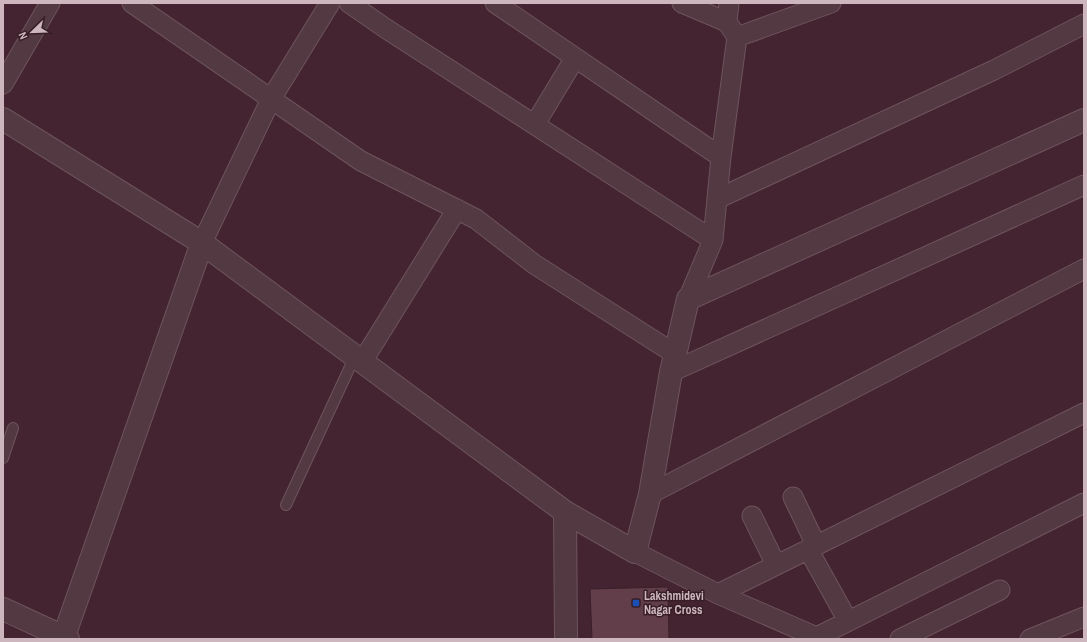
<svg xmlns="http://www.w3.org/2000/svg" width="1087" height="642" font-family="'Archivo Narrow',sans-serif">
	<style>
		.building { fill: #613e4a; stroke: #3a2029 }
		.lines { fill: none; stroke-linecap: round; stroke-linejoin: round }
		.service-casing { stroke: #6d545d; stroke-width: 12 }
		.minor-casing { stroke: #6d545d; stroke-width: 21 }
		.tertiary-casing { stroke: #6d545d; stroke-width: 24 }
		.service { stroke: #533942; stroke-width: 10 }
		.minor { stroke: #533942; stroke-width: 19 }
		.tertiary { stroke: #533942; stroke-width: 22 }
		.transit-dot { fill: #1a4fb4; stroke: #381e27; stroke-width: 1.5 }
		.labels { text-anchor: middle; stroke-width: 3; stroke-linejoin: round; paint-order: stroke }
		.poi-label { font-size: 12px; font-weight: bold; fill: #cdb6bd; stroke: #381e27; text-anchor: start }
	</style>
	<rect width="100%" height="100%" fill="#442430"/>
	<!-- building -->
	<path class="building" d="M668,587L669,639H592L590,589Z"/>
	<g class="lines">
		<!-- service casing -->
		<g class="service-casing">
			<path id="service" d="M3,458L13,428
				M286,505L355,356"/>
		</g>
		<!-- minor casing -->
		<g class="minor-casing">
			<path id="minor" d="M132,3L361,161L476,219L534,264L675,354
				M349,3L385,28L713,240
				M495,3L721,157
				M682,3L727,22
				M737,37L831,3
				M3,84L50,3
				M535,124L575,58
				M717,199L994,70L1084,24
				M202,243L271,99L330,3
				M688,299L713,240L721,157L737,37L727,22L729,3
				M362,362L457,209
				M671,372L1084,185
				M650,494L1084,269
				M793,497L816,545
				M752,516L776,565
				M808,549L848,621
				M635,552L718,594L821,639
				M718,594L1084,413
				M817,637L1084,503
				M900,639L1000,590
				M1030,639L1084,617"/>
		</g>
		<!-- tertiary casing -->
		<g class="tertiary-casing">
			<path id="tertiary" d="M3,119L202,243L565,512L635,552L650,494L671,372L688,299L1084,120
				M565,512L566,639
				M3,609L68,639
				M63,639L202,243"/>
		</g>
		<!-- service -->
		<use href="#service" class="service"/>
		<!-- minor -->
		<use href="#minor" class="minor"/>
		<!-- tertiary -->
		<use href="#tertiary" class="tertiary"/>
	</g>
	<!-- markers -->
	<rect class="transit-dot" x="632" y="599" width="8" height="8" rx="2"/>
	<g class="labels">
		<!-- poi labels -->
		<g class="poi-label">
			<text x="644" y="600">Lakshmidevi<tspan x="644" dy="14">Nagar Cross</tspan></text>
		</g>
	</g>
	<!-- border -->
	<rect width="1087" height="642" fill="none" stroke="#cdb6bd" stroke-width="8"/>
	<!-- north arrow -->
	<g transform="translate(32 32) rotate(247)" stroke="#381e27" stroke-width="3" paint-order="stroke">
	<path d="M0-3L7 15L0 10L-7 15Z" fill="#cdb6bd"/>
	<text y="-6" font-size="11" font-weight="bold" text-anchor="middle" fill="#cdb6bd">N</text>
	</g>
</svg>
